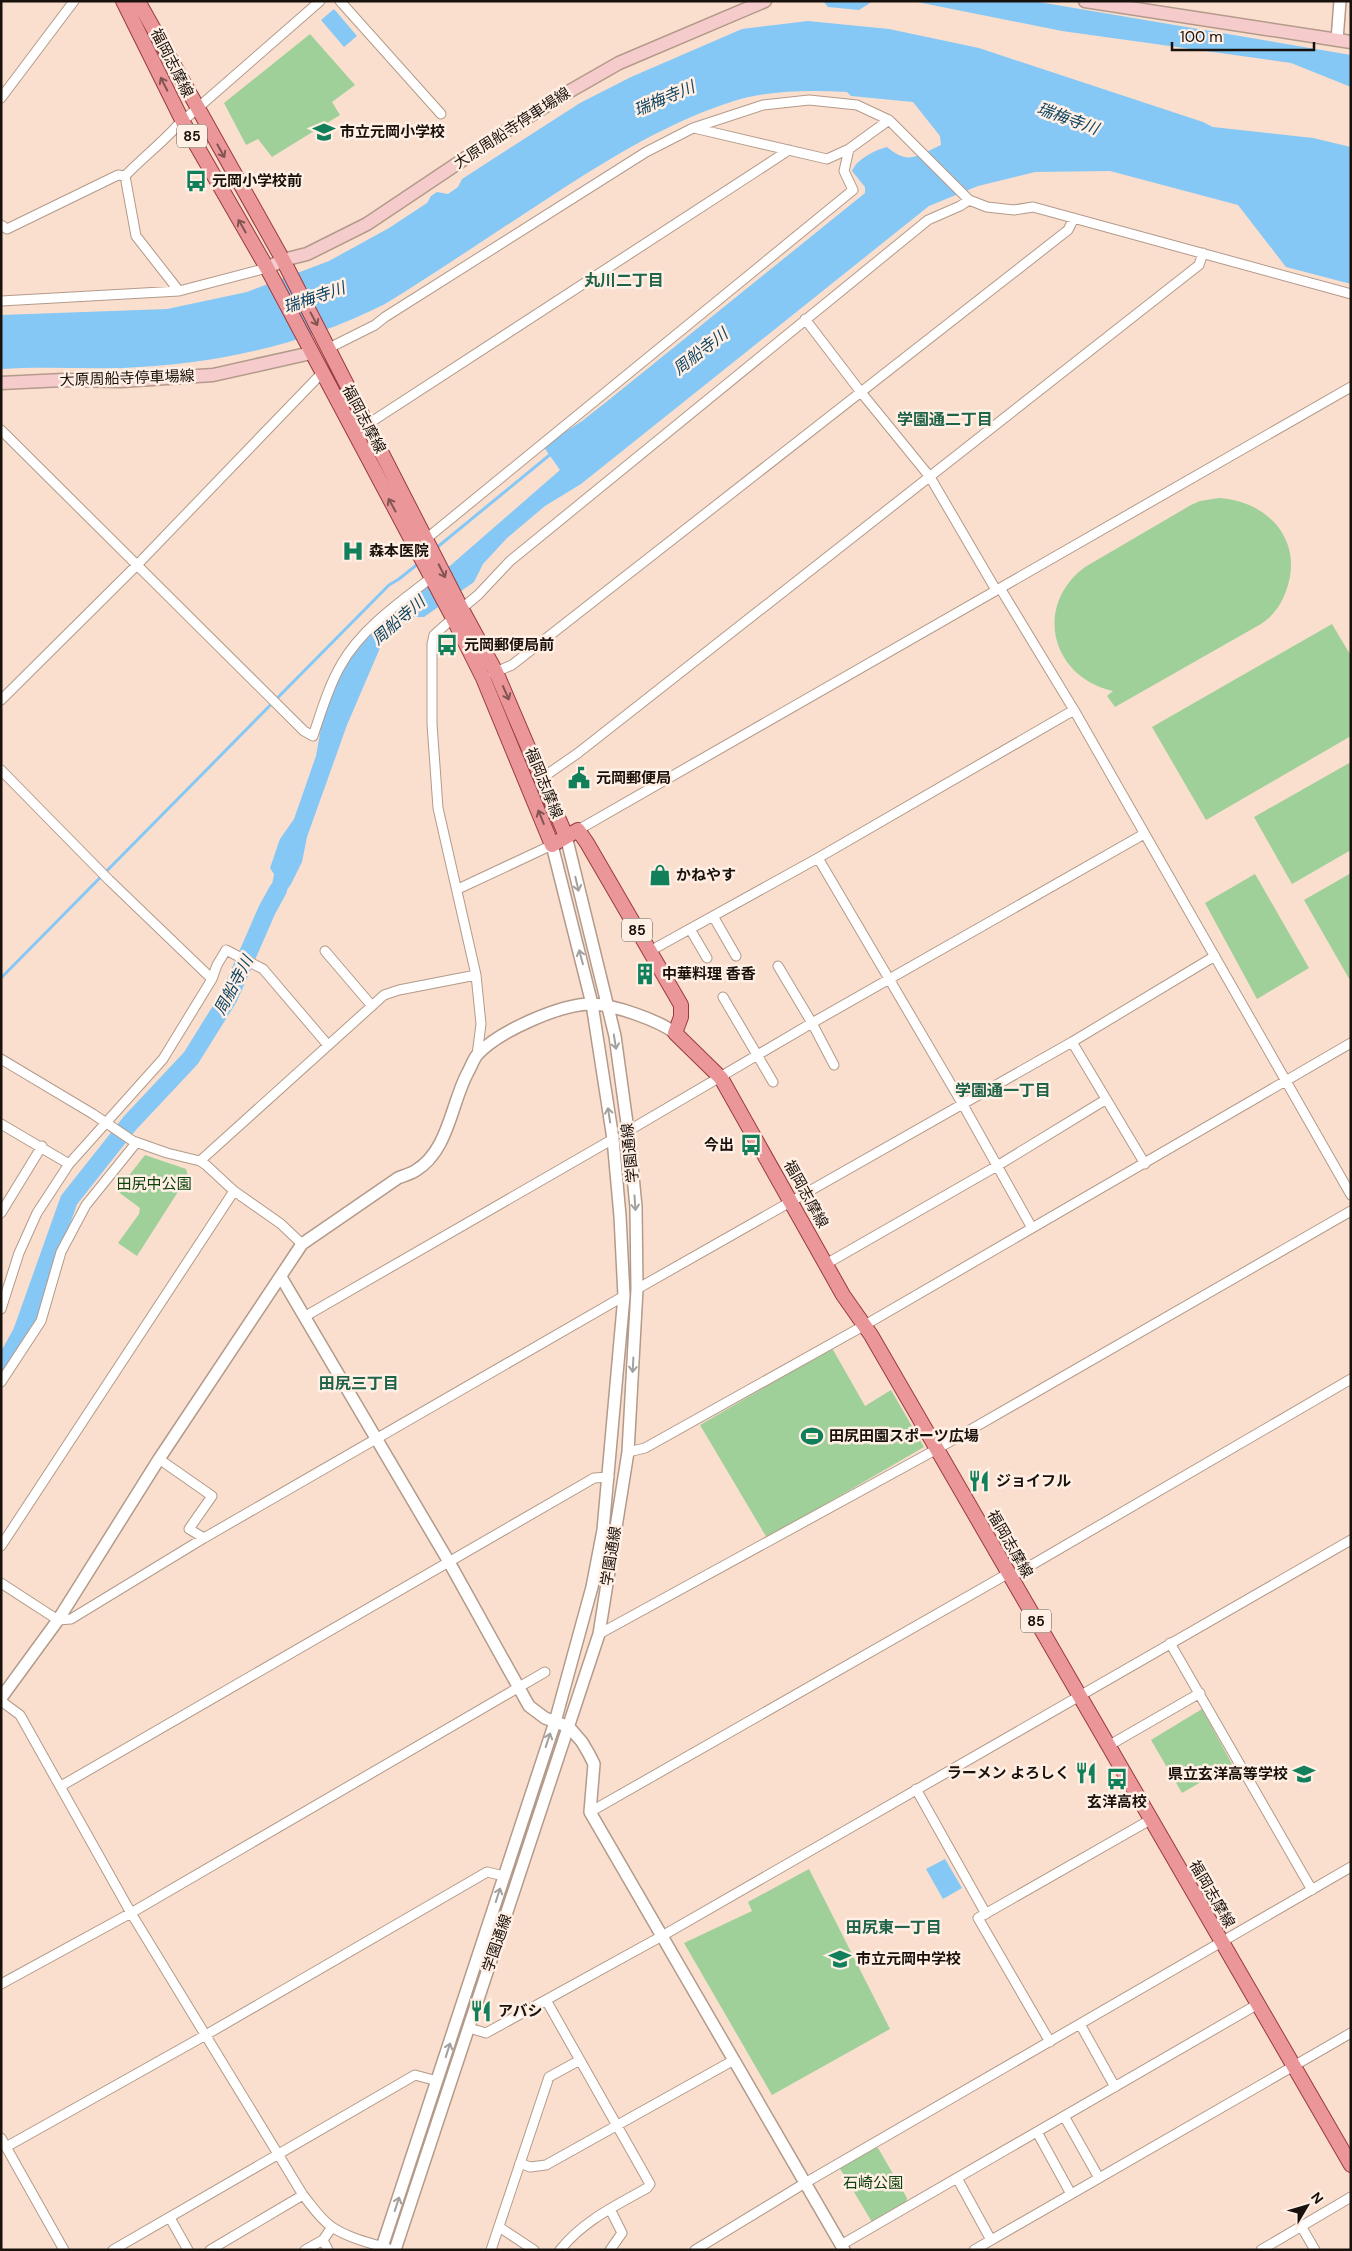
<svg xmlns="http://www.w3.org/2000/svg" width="1352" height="2251" font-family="'DM Sans','Noto Sans JP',sans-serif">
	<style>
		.green { fill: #9fd099 }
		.water { fill: #85c8f6 }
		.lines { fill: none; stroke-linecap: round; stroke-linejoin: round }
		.stream { stroke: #85c8f6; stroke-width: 3 }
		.river { stroke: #85c8f6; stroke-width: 18 }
		.minor-casing { stroke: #b39a8a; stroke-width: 11 }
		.tertiary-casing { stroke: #b39a8a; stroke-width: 14 }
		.secondary-casing { stroke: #b39a8a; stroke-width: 15 }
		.primary-casing { stroke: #993b3c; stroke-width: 16 }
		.minor { stroke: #fff; stroke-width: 9 }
		.tertiary { stroke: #fff; stroke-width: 11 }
		.secondary { stroke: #f5cbcc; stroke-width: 12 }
		.primary { stroke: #eb979a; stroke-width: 14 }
		.oneway { stroke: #825452 }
		.oneway2 { stroke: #a3a09d }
		.labels { text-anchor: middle; stroke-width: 5; stroke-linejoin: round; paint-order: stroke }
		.shield { fill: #ffefe4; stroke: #5e544c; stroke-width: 1 }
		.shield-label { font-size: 14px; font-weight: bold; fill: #19110b }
		.street-label { font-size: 15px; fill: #19110b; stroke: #ffefe4 }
		.poi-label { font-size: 15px; font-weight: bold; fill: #19110b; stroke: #ffefe4; text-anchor: start }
		.park-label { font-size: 15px; fill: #0d410a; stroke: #ffefe4 }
		.water-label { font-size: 16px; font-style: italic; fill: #0e4462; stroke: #ffefe4 }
		.neighbourhood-label { font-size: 16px; font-weight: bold; fill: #1f6349; stroke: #ffefe4 }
	</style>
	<rect width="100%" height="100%" fill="#fadfce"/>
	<!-- green -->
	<path class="green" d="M310,34L355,85L332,102L340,115L272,157L258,139L246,145L224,103Z
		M1219,498C1268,501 1305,541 1286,591C1281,605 1274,615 1261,624L1115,707L1107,696L1113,691C1051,677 1033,606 1085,567L1191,505L1200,501Z
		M1332,624L1351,656V736L1206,820L1152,727Z
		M1351,762V850L1292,884L1254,817Z
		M1351,873V982L1304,900Z
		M1255,874L1309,968L1257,999L1205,903Z
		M145,1155L186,1169L188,1176L137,1256L118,1243L139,1214L140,1208L117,1191Z
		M832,1348L865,1406L891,1390L924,1447L767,1538L700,1425Z
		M1202,1709L1232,1764L1182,1793L1151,1740Z
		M809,1869L890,2029L772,2095L684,1943L752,1911L748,1902Z
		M875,2147L878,2148L907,2198L906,2202L872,2222L839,2167Z"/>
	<!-- water -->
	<path class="water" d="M797,1H873L859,10L828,7L823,1Z
		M912,1H1033L1351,55V87L1291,63L1062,31Z
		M334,9L357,36L344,47L321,20Z
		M808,21L889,29L979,48L1203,122L1213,127L1313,138L1351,147V284L1286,267L1238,205L1110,171L1035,172L978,186L929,206L581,484L545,506L507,538L483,564L474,582L424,617H408L383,641L347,725L307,837L302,862L291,884L272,912L262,911L271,891L274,874L270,868L280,839L294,819L316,756L321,728L331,695L346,664L366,639L560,470L543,446L582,421L610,399L865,193V187L852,171C857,159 875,150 887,147C909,166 918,155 941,145L940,136L913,102L851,96L847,92C810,90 770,90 734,101C670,121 612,157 556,193C499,230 443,268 385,304C301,346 216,364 123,368C83,369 42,366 1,369V315L167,309L247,292L329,261L389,228L427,203L431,196L437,192L448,194L458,187L462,179L580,103L631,77L742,29Z
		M945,1859L962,1888L943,1899L926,1869Z"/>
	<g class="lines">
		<!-- stream -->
		<path class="stream" d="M435,549L552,453
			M1,978L389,585L399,579L419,563"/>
		<!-- river -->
		<path class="river" d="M1,1370L22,1332L69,1200L130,1123L191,1058L229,997L267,910L278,890"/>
		<!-- minor casing -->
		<g class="minor-casing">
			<path id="minor" d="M340,1L441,114
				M1,98L74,1
				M694,128L827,159L849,149L889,120
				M125,176L136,236L179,291
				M1,225L7,229L118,175L125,176C142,158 161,144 177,126L320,1
				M1,301L179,291L267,268
				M805,319L860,391L930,477L996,590
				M329,348L375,325L385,317L646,152L693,128L763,105L809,100L857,105L889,120L969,200L987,207L1014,210L1033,207L1351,294
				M363,424H368L789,150
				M1,430L304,731L313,736C321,713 328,687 341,665C361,629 400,602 431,578
				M426,539L853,190L844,171L849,149
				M1000,588L1074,710L1351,1195
				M461,609L478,595L510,561L928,220L960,206L969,200
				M453,618L434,635L432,644V724L438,808L476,975L481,1024L477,1055
				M493,673L512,665L1068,230L1074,218
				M1,700L136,566L321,374
				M1,770L109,880L212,979
				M542,778L578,753L1199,265L1203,253
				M578,830L1351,387
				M818,858L962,1103L1032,1228
				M458,889L552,845
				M713,916L736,956
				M690,929L707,958
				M325,951L372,1006
				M650,951L818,858L1074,710
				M778,966L812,1023L834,1065
				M723,997L773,1082
				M1072,1042L1145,1164
				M1,1059L93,1114L133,1141L167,1153L200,1161L206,1165L234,1191L281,1224L302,1244
				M1,1124L69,1164
				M628,1131L812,1023L1144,834
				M200,1161L384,995L399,990L476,975
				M1,1213L42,1146
				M826,1264L997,1166L1105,1100
				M637,1289L1072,1042L1215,956
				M1,1309L19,1253L37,1213L69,1164L163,1059L212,979L217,965L226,950L263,969L327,1044
				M304,1317L613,1139
				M1,1382L41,1321L61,1252L86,1205L136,1143
				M628,1452L645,1448L865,1325L1351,1043
				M159,1459L212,1496L189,1529L204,1538
				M1,1546L234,1191
				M1011,1577L1351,1379
				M1,1583L58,1620L71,1619L204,1538L624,1296
				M599,1634L937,1449L1351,1211
				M1170,1643L1312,1890
				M1,1701L20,1715L131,1913L303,2195C312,2206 320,2219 332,2227C350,2239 372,2243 392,2250
				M1108,1746L1200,1693
				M61,1786L594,1478L609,1477
				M916,1789L986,1914
				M590,1812L1009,1573
				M1,1984L131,1913L545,1672
				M546,2000L650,2184L647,2188C615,2206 583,2221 560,2250
				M1080,2024L1115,2087
				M469,2028L486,2033L662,1936L1351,1540
				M1050,2042L978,1918L1150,1820
				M1064,2116L1099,2178
				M1037,2132L1071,2194
				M1,2138L64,2250
				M6,2147L204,2036L487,1872L504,1876
				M520,2163L530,2167L546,2165L734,2060
				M957,2178L991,2240
				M170,2218L188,2250
				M1301,2226L1315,2250
				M499,2227L534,2250
				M841,2245L1258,2004
				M113,2250L415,2075L437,2081
				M210,2250L303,2195
				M305,2250L323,2240
				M328,2250L323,2240L332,2227
				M491,2250L549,2077L580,2060
				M610,2250L622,2233L610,2209
				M695,2250L805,2183L1351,1867
				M974,2250L1351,2033
				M1261,2250L1351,2197"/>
		</g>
		<!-- tertiary casing -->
		<g class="tertiary-casing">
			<path id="tertiary" d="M1337,40L1340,1
				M281,1277L449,1562L529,1706L545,1718L569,1727L582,1742L589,1754L594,1764L590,1812L844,2250
				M1,1698L58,1620L159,1459L302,1244L398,1178C403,1176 410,1174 415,1171C449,1151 451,1103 468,1072C471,1067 473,1060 477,1055C497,1032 562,1003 593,1004C614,1005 658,1020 675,1033
				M381,2250L555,1722L592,1587L603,1530L624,1296L620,1216L613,1139L592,1004L552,845
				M395,2250L599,1634L628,1452L637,1289L636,1207L630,1145L615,1036L566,836"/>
		</g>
		<!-- secondary casing -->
		<g class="secondary-casing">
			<path id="secondary" d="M1085,1L1351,42
				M267,268L283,260L307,254L367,224L512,127L570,91L619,63L765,1
				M1,383L63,380L121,381L213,375L311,353"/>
		</g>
		<!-- primary casing -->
		<g class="primary-casing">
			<path id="primary" d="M123,1L183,122L267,268L453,618L483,678L552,845L578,830L587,843L681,1005V1017L675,1033L721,1078L843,1295L871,1335L1351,2165
				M138,1L283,260L459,604L496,672L566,836"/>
		</g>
		<!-- minor -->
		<use href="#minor" class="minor"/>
		<!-- tertiary -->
		<use href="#tertiary" class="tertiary"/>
		<!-- secondary -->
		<use href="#secondary" class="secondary"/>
		<!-- primary -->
		<use href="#primary" class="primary"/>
	</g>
	<!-- one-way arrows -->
	<defs><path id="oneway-shaft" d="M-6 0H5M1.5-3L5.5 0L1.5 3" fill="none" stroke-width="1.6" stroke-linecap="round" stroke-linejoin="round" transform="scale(1.25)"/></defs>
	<g class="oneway">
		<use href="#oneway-shaft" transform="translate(164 84) rotate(-117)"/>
		<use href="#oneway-shaft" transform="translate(221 151) rotate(61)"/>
		<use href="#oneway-shaft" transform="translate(242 226) rotate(-120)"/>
		<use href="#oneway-shaft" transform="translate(314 319) rotate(62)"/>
		<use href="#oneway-shaft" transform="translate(392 505) rotate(-119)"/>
		<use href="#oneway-shaft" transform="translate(442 571) rotate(63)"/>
		<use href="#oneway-shaft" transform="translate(506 693) rotate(66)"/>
		<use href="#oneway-shaft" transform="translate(541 817) rotate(-112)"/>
	</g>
	<g class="oneway2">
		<use href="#oneway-shaft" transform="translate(577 884) rotate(77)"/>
		<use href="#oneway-shaft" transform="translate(581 957) rotate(-105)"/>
		<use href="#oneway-shaft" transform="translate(615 1042) rotate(81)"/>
		<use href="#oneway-shaft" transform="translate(609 1115) rotate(-99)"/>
		<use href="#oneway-shaft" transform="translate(635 1203) rotate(86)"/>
		<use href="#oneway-shaft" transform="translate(633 1365) rotate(93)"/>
		<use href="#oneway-shaft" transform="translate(548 1740) rotate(-72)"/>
		<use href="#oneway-shaft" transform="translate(498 1895) rotate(-72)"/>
		<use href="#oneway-shaft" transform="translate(448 2050) rotate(-72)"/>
		<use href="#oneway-shaft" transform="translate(397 2204) rotate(-72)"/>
	</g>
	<!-- icons -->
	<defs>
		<g id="school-bare" transform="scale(1.725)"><path d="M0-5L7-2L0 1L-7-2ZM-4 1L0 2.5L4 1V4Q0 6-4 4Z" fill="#127f5b" stroke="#ffefe4" stroke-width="2.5" paint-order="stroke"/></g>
		<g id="bus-bare" transform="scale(1.725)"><path d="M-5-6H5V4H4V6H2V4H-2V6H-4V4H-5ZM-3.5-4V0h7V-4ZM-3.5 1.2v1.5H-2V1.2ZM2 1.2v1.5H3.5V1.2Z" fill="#127f5b" stroke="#ffefe4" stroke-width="2.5" paint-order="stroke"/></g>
		<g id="hospital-bare" transform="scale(1.725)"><path d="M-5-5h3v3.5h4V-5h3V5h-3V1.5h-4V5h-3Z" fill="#127f5b" stroke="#ffefe4" stroke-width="2.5" paint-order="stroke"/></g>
		<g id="civic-bare" transform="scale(1.725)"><path d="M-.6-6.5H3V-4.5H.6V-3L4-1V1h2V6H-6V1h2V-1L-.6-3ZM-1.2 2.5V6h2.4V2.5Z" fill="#127f5b" stroke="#ffefe4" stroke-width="2.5" paint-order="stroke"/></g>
		<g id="shop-bare" transform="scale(1.725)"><path d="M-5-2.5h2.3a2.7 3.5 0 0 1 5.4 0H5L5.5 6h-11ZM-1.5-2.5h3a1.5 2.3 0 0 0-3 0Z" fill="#127f5b" stroke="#ffefe4" stroke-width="2.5" paint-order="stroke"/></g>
		<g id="building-bare" transform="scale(1.725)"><path d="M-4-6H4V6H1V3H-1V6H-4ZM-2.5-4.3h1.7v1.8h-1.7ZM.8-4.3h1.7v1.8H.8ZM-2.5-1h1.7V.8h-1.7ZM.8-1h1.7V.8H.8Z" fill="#127f5b" stroke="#ffefe4" stroke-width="2.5" paint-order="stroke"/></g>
		<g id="stadium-bare" transform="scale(1.725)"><path d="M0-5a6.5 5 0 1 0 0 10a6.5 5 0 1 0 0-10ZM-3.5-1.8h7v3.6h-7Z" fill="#127f5b" stroke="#ffefe4" stroke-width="2.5" paint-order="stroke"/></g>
		<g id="restaurant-bare" transform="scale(1.725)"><path d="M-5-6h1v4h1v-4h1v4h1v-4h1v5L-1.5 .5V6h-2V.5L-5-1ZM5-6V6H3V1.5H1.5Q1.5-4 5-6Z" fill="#127f5b" stroke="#ffefe4" stroke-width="2.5" paint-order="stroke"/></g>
	</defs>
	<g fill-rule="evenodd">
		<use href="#school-bare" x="324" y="132"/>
		<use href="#bus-bare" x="196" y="181"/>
		<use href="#hospital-bare" x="353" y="551"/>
		<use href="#bus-bare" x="447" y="645"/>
		<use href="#civic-bare" x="579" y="778"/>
		<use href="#shop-bare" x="660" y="875"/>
		<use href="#building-bare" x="645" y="974"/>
		<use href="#bus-bare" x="751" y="1145"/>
		<use href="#stadium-bare" x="812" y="1436"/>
		<use href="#restaurant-bare" x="979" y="1481"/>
		<use href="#restaurant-bare" x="1086" y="1773"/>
		<use href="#school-bare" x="1304" y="1774"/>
		<use href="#bus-bare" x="1117" y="1779"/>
		<use href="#school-bare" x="840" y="1959"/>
		<use href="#restaurant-bare" x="481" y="2011"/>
	</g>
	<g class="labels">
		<!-- shield labels -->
		<g class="shield">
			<rect x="177" y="124.5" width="30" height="23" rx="4"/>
			<rect x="622" y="918.5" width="30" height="23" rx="4"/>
			<rect x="1021" y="1609.5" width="30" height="23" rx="4"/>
		</g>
		<g class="shield-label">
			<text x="192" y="141">85</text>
			<text x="637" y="935">85</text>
			<text x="1036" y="1626">85</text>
		</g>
		<!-- street labels -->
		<g class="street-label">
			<text transform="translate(172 63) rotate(63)" y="5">福岡志摩線</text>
			<text transform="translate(512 128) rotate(-33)" y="5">大原周船寺停車場線</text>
			<text transform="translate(127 378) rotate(-2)" y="5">大原周船寺停車場線</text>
			<text transform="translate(364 419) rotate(62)" y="5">福岡志摩線</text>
			<text transform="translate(544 783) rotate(68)" y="5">福岡志摩線</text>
			<text transform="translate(630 1153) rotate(-96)" y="5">学園通線</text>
			<text transform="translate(806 1194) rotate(61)" y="5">福岡志摩線</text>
			<text transform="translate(1010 1544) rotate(60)" y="5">福岡志摩線</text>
			<text transform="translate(611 1556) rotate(-81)" y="5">学園通線</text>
			<text transform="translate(1212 1894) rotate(60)" y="5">福岡志摩線</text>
			<text transform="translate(497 1943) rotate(-71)" y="5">学園通線</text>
		</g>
		<!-- poi labels -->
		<g class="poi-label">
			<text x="340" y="137">市立元岡小学校</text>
			<text x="212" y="186">元岡小学校前</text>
			<text x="369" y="556">森本医院</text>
			<text x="464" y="650">元岡郵便局前</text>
			<text x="596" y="783">元岡郵便局</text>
			<text x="676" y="880">かねやす</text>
			<text x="662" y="979">中華料理 香香</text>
			<text x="734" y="1150" text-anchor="end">今出</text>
			<text x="829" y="1441">田尻田園スポーツ広場</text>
			<text x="996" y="1486">ジョイフル</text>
			<text x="1070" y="1778" text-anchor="end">ラーメン よろしく</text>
			<text x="1288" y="1779" text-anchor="end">県立玄洋高等学校</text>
			<text x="1117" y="1807" text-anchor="middle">玄洋高校</text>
			<text x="856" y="1964">市立元岡中学校</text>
			<text x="498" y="2016">アバシ</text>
		</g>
		<!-- park labels -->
		<g class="park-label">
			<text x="154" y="1189">田尻中公園</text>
			<text x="873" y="2188">石崎公園</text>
		</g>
		<!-- water labels -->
		<g class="water-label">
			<text transform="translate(664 98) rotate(-23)" y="6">瑞梅寺川</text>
			<text transform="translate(1068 118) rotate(20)" y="6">瑞梅寺川</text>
			<text transform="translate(314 297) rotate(-19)" y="6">瑞梅寺川</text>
			<text transform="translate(700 351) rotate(-38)" y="6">周船寺川</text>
			<text transform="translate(398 620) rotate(-41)" y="6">周船寺川</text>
			<text transform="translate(233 985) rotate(-62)" y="6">周船寺川</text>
		</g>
		<!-- neighbourhood labels -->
		<g class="neighbourhood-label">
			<text x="624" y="286">丸川二丁目</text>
			<text x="945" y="425">学園通二丁目</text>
			<text x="1003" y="1096">学園通一丁目</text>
			<text x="359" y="1389">田尻三丁目</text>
			<text x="894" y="1933">田尻東一丁目</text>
		</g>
	</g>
	<!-- border -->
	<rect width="1352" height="2251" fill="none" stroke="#19110b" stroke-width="5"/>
	<!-- north arrow -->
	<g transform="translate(1307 2206) rotate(52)" stroke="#ffefe4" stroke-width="4" paint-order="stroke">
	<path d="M0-4L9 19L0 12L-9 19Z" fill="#19110b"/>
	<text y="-8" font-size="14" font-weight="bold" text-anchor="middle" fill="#19110b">N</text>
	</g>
	<!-- scale -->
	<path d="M1172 42v8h142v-8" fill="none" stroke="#19110b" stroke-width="2.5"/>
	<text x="1180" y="42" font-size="15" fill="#19110b" stroke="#ffefe4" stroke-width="4" paint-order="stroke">100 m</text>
</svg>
